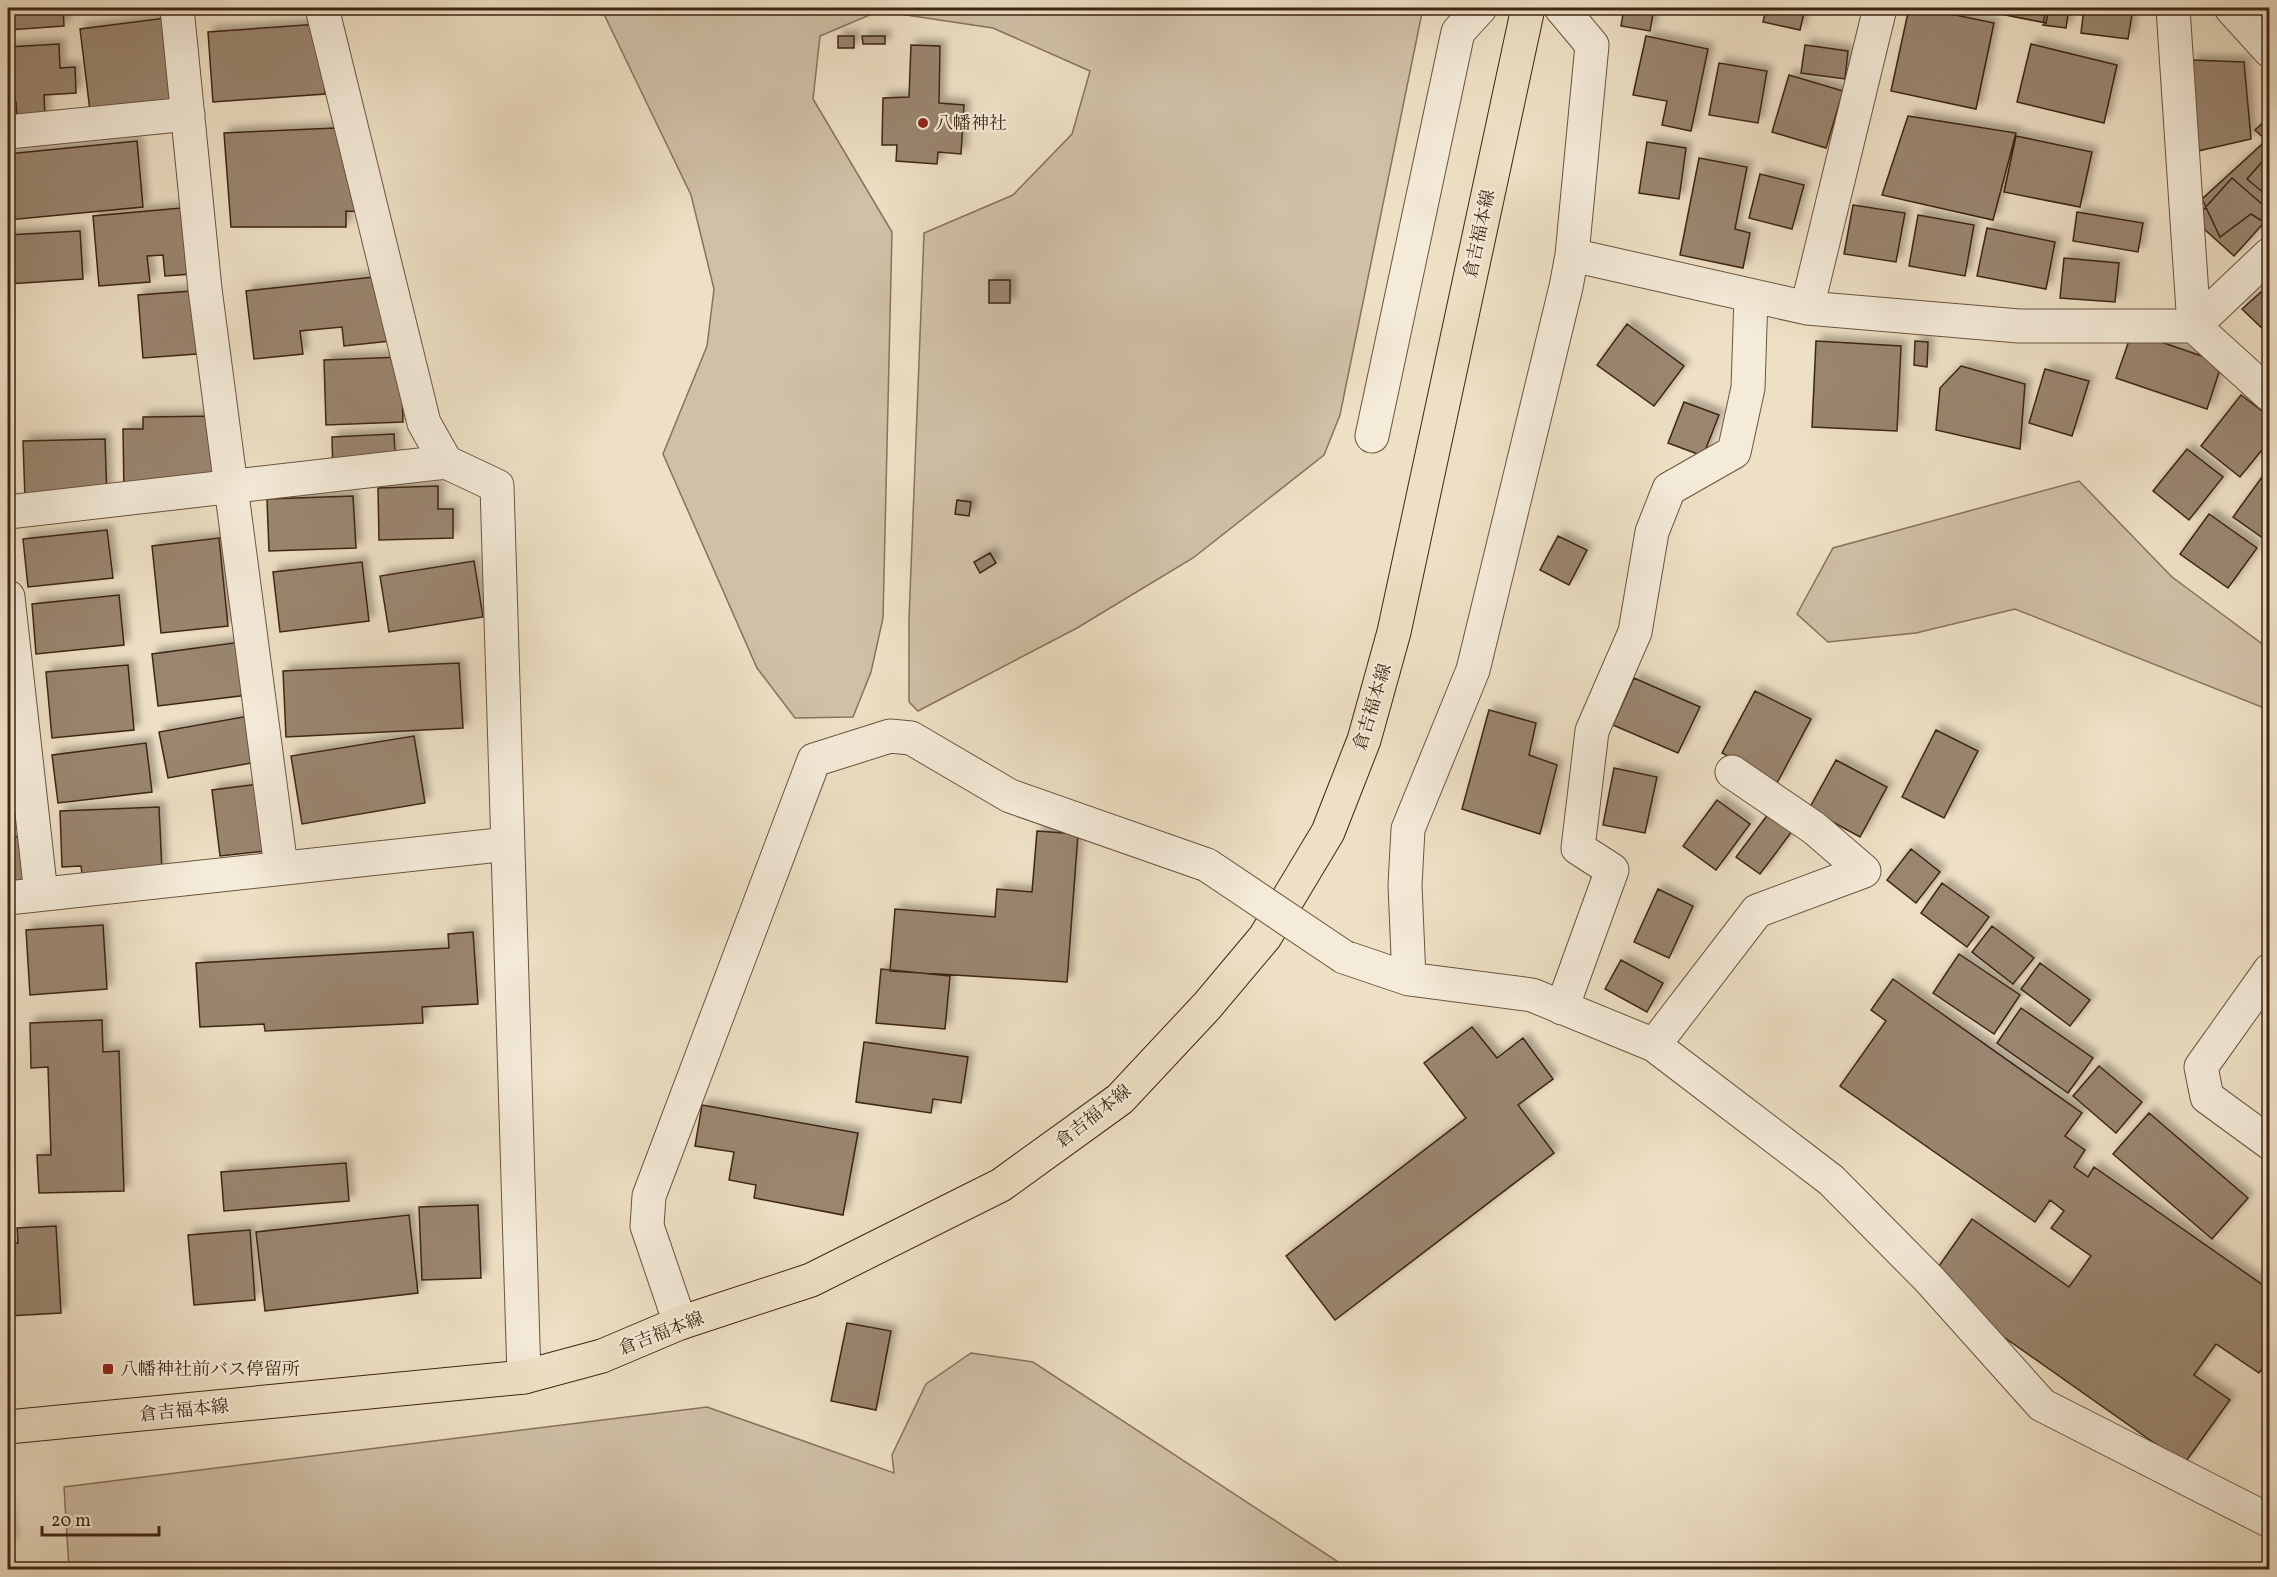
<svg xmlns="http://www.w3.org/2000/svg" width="2277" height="1577" font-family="Vollkorn,'Noto Serif JP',serif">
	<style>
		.green { fill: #d0c0a7; stroke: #87725c; stroke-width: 1.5 }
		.building { fill: #9a866f; stroke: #3e2512; stroke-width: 1.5; filter: url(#shadow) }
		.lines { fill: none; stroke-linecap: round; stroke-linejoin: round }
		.minor-casing { stroke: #6a543f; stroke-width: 35 }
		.primary-casing { stroke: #3e2512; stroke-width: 35 }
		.minor { stroke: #f4ebd9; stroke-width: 33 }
		.primary { stroke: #eee0c5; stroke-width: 33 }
		.minor-bridge-casing { stroke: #6a543f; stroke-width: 35; stroke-linecap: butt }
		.minor-bridge { stroke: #f4ebd9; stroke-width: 33 }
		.poi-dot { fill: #8f2418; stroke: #f4ebd9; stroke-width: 2 }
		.labels { text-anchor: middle; stroke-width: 4.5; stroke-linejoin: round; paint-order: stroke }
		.poi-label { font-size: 18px; fill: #3e2512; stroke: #f4ebd9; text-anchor: start }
		.street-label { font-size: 18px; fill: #3e2512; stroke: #f4ebd9 }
	</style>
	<defs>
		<filter id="shadow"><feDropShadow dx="5.5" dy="-5.5" stdDeviation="3" flood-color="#0004"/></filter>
	</defs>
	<rect width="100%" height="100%" fill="#eee0c5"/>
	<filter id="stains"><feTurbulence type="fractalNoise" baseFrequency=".00333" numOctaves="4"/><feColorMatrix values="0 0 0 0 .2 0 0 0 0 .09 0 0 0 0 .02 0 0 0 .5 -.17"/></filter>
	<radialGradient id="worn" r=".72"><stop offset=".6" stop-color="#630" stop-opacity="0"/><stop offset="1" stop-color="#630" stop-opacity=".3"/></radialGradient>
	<!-- green -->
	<path class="green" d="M601,8H1423L1340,415L1324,455L1193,558L1077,628L918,711L909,702V619L924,233L1013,195L1072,134L1090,71L993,28L879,11L820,36L813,99L892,232L883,618L871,672L853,717L795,718L757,668L663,454L707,346L714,289L691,195Z
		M2079,481L2172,577L2269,649V710L2015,609L1916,633L1828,642L1797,614L1833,548Z
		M971,1353L1033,1362L1349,1569H69L64,1487L707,1407L894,1473L892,1455L926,1384Z"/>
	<!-- building -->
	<path class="building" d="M8,8H63L64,26L8,30Z
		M81,8H138L81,13Z
		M1624,8H1654L1650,31L1621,26Z
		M1766,8H1805L1800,30L1763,22Z
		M1909,8H1922L1994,23L1976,109L1891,91Z
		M1970,8H2049L2046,23Z
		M2046,8H2069L2066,28L2043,25Z
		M2084,8H2133L2128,39L2081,33Z
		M166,18L177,101L90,111L80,29Z
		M319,24L325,94L213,102L208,32Z
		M838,36H854V48H838Z
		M862,36H885V44H863Z
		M1646,36L1708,49L1691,131L1662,125L1667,101L1633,95Z
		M59,44L60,68L75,67L76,93L44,95L45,118L17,120L16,102H8V47Z
		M2031,44L2117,65L2104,123L2017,102Z
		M911,45L940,46L939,103L964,105L961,154L938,152L937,164L896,161L897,145H882L883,98L909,97Z
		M1805,45L1848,51L1845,79L1801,73Z
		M2192,60L2244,62L2251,139L2198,151Z
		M1719,63L1767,71L1758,123L1709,115Z
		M1789,75L1843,91L1826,148L1772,132Z
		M1908,116L2016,133L1993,220L1882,195Z
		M2270,116V144L2255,130Z
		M335,128L364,212L346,211V227H231L224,133Z
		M2016,136L2092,152L2080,207L2004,192Z
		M2270,137V226L2251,214L2220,237L2202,199Z
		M137,141L143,207L8,220V154Z
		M1647,142L1686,148L1679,199L1639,193Z
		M2269,154L2270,155V198L2247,179Z
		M1699,158L1747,167L1735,229L1750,233L1743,268L1680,255Z
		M1760,174L1804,185L1792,229L1749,218Z
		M2232,178L2270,211V216L2234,256L2194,220Z
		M1853,205L1905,213L1896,262L1844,254Z
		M192,207L207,273L165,276L163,255L147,256L150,282L99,286L93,216Z
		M2077,212L2143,223L2138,252L2073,241Z
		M1918,215L1974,225L1965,276L1909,266Z
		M1987,228L2055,242L2046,289L1977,276Z
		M80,231L83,279L8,284V235Z
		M2064,258L2119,263L2115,302L2060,298Z
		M383,276L390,341L344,346L342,327L300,331L303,354L254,359L246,291Z
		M989,280H1010V303H989Z
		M2270,284V336L2242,309Z
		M205,290L210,353L143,358L138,295Z
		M1627,324L1684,366L1654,406L1597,365Z
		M2132,332L2222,363L2207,409L2116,378Z
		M1816,341L1901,346L1897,431L1812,427Z
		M1915,341L1928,342L1927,367L1914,365Z
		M401,357L403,422L326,425L324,360Z
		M1961,366L2025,384L2020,449L1936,430L1940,388Z
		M2045,369L2089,381L2072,436L2029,423Z
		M2241,395L2270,417V440L2240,477L2201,446Z
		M1684,402L1719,415L1703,456L1668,443Z
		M221,416V477L124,495L123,429H143V417Z
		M394,434L396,472L333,475L332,437Z
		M105,439L107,497L25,499L23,441Z
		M2187,449L2223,477L2189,520L2153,491Z
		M2270,466V543L2233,517Z
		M438,486V509H453V538L379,540L378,488Z
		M353,496L356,548L269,551L267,499Z
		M957,500L971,502L969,516L955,514Z
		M2209,514L2257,548L2228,588L2180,554Z
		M107,530L113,578L28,587L23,539Z
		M1558,536L1587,550L1569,585L1540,570Z
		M219,538L228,626L161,633L152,546Z
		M990,553L996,563L980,573L974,562Z
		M474,561L483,617L389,632L380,576Z
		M362,562L369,621L280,632L273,572Z
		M119,595L124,645L36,654L32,604Z
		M241,642L248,695L158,706L152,654Z
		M459,663L463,728L286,737L283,671Z
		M128,665L134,730L52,738L46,672Z
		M1634,678L1700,707L1678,753L1613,725Z
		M1755,691L1811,719L1777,783L1722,753Z
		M1489,710L1536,723L1529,755L1557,765L1540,834L1462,809Z
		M254,715L262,761L168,778L159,732Z
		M1936,730L1978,751L1944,818L1902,797Z
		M414,736L425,803L302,824L291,756Z
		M146,743L152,792L58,803L52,755Z
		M8,745H12L17,811L8,812Z
		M1836,760L1887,787L1860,837L1809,809Z
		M1614,768L1657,777L1645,833L1603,825Z
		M266,783L274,850L220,856L212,790Z
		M1717,800L1750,824L1716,870L1683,846Z
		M159,807L162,871L82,874L81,866L62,867L60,811Z
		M1769,813L1793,830L1760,874L1736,857Z
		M1037,831L1078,834L1067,982L890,971L895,909L995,917L997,889L1032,892Z
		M28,836L32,889L8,890V837Z
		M1911,849L1940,872L1916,903L1887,880Z
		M1942,883L1989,917L1967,947L1921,913Z
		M1658,889L1693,906L1669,958L1634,942Z
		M103,925L107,989L30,995L26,930Z
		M1992,926L2034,958L2013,984L1972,952Z
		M473,932L478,1004L422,1007L423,1023L265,1031L264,1024L200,1027L196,963L449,948L448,934Z
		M1959,954L2020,995L1994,1034L1933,993Z
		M1621,960L1663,983L1647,1012L1605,989Z
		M2040,963L2090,1000L2070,1026L2021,989Z
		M881,969L950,976L945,1029L876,1023Z
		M1893,979L2082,1113L2065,1136L2085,1150L2074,1167L2088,1177L2094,1167L2270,1290V1358L2259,1373L2216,1344L2194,1375L2230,1400L2184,1464L1927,1283L1972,1219L2069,1287L2091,1256L2051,1228L2064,1211L2050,1200L2035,1222L1840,1086L1886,1021L1871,1010Z
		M2021,1008L2093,1058L2068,1093L1997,1043Z
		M102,1020L103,1052L119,1051L124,1191L39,1193L37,1155H51L48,1067L31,1068L30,1023Z
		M1472,1027L1497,1058L1523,1038L1553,1079L1518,1105L1554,1153L1335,1320L1286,1256L1466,1118L1424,1063Z
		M864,1042L968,1057L961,1103L933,1099L931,1113L856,1102Z
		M2099,1066L2142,1102L2116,1133L2073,1096Z
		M702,1105L858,1133L843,1215L754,1198L756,1185L729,1180L734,1152L695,1146Z
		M2149,1113L2248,1198L2212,1239L2113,1154Z
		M346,1163L349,1201L224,1211L221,1172Z
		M478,1205L481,1278L422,1280L419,1207Z
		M409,1215L418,1293L265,1311L256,1232Z
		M56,1226L61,1313L8,1316V1243H18L17,1228Z
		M250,1230L255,1300L194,1305L188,1235Z
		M847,1323L891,1331L876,1410L831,1401Z
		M8,1502L12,1543L8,1544Z"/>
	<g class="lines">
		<!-- minor casing -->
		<g class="minor-casing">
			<path id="minor" d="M177,8L205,289L281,867
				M322,8L424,423L446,462L497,486L524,1377
				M2173,8L2194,326L2270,395
				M2231,8L2270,51
				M8,132L188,114
				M1572,255L1807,308L2019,326H2194L2270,254
				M1807,308L1880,8
				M1372,436L1458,32L1480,8
				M8,512L446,462
				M8,597L41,894
				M8,898L508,844
				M1344,957L1409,979L1532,995L1654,1045L1831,1180L1929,1279L2042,1405L2270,1521
				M2270,970L2201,1067L2207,1097L2270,1143
				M1409,979L1405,885L1408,829L1473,670L1566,287L1572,255L1592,45L1561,8
				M1562,1008L1612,870L1578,848L1592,731L1635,632L1652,532L1669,489L1734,452L1748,388L1751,296
				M1654,1045L1757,911L1864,871L1814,828L1732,772
				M680,1323L647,1226L649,1196L814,760L890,736L911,738L1010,796L1207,865"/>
		</g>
		<!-- primary casing -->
		<g class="primary-casing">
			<path id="primary" d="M8,1427L524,1377L602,1356L680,1323L811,1280L1001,1185L1120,1099L1207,1006L1265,937L1328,832L1364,740L1394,632L1528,8"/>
		</g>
		<!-- minor -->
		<use href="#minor" class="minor"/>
		<!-- primary -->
		<use href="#primary" class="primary"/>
		<!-- minor-bridge casing -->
		<g class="minor-bridge-casing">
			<path id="minor-bridge" d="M1207,865L1344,957"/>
		</g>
		<!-- minor-bridge -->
		<use href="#minor-bridge" class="minor-bridge"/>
	</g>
	<!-- markers -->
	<g class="poi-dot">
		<circle cx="923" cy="123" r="6"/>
		<rect x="102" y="1363" width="12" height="12" rx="3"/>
	</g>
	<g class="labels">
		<!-- poi labels -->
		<g class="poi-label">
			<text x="935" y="129">八幡神社</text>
			<text x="120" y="1375">八幡神社前バス停留所</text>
		</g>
		<!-- street labels -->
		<g class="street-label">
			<text transform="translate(1479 234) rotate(-78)" y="6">倉吉福本線</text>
			<text transform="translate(1372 707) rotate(-73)" y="6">倉吉福本線</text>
			<text transform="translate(1093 1116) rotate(-38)" y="6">倉吉福本線</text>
			<text transform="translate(661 1333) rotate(-21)" y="6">倉吉福本線</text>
			<text transform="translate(184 1410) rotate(-6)" y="6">倉吉福本線</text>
		</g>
	</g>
	<!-- margin -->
	<rect width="2277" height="1577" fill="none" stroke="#eee0c5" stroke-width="30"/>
	<rect x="9" y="9" width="2259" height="1559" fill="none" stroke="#3e2512" stroke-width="3"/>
	<rect x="15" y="15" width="2247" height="1547" fill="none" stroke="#3e2512" stroke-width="1.5"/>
	<!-- scale -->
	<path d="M42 1526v9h117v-9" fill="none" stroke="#3e2512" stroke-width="3"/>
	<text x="51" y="1526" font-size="18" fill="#3e2512" stroke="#f4ebd9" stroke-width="4.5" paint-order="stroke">20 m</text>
	<rect width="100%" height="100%" filter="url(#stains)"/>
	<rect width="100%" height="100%" fill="url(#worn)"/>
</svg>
